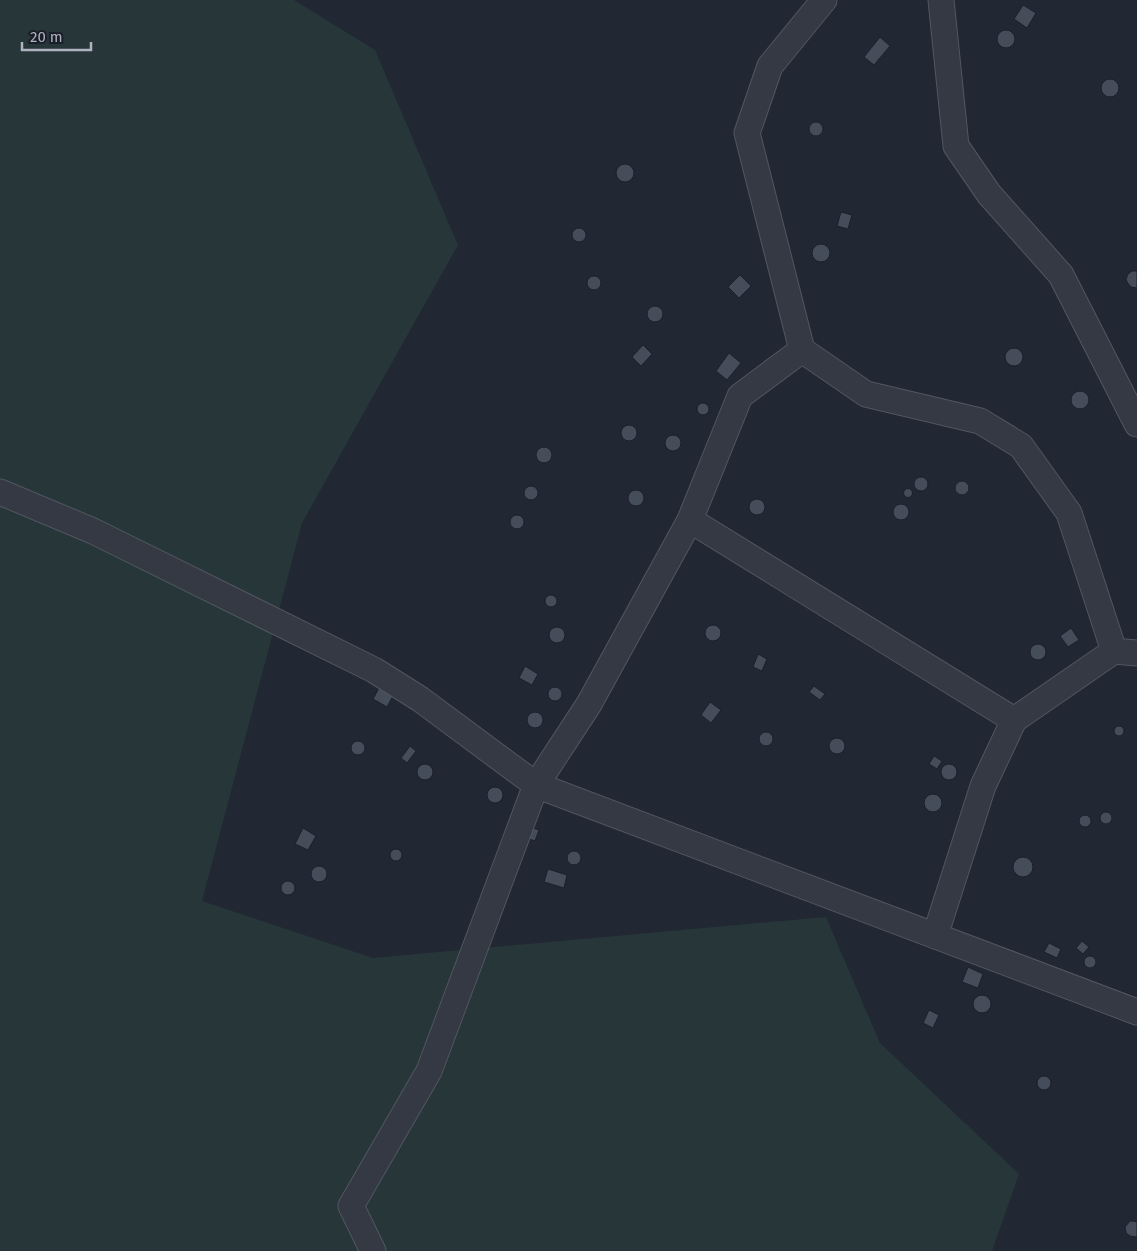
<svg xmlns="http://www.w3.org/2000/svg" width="1137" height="1251" font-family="'Fira Sans',sans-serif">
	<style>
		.green { fill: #273638 }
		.building { fill: #454c5a; stroke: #1c202a }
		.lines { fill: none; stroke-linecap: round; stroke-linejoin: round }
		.minor-casing { stroke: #525661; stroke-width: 27 }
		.minor { stroke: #343944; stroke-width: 25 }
	</style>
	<rect width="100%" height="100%" fill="#212733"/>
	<!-- green -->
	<path class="green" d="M0,0H294L375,50L458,245L302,523L202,901L373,958L826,917L880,1043L1019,1174L992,1251H0Z"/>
	<!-- building -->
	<path class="building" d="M1023,5L1036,13L1027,28L1014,19Z
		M997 39a9 9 0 1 1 18 0a9 9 0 1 1-18 0Z
		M880,37L890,46L874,65L864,57Z
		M1101 88a9 9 0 1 1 18 0a9 9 0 1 1-18 0Z
		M809 129a7 7 0 1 1 14 0a7 7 0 1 1-14 0Z
		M616 173a9 9 0 1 1 18 0a9 9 0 1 1-18 0Z
		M841,212L852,215L848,229L837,226Z
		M572 235a7 7 0 1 1 14 0a7 7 0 1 1-14 0Z
		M812 253a9 9 0 1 1 18 0a9 9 0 1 1-18 0Z
		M1132,271H1137V288L1131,287L1127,282L1126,279L1128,274Z
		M740,275L751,286L739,298L728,287Z
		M587 283a7 7 0 1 1 14 0a7 7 0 1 1-14 0Z
		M647 314a8 8 0 1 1 16 0a8 8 0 1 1-16 0Z
		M643,345L652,354L641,366L632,357Z
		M1005 357a9 9 0 1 1 18 0a9 9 0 1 1-18 0Z
		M729,353L741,363L727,380L716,371Z
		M1071 400a9 9 0 1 1 18 0a9 9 0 1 1-18 0Z
		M697 409a6 6 0 1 1 12 0a6 6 0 1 1-12 0Z
		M621 433a8 8 0 1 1 16 0a8 8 0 1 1-16 0Z
		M665 443a8 8 0 1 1 16 0a8 8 0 1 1-16 0Z
		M536 455a8 8 0 1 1 16 0a8 8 0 1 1-16 0Z
		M914 484a7 7 0 1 1 14 0a7 7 0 1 1-14 0Z
		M955 488a7 7 0 1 1 14 0a7 7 0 1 1-14 0Z
		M524 493a7 7 0 1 1 14 0a7 7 0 1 1-14 0Z
		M903.5 493a4.5 4.5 0 1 1 9 0a4.5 4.5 0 1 1-9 0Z
		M628 498a8 8 0 1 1 16 0a8 8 0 1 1-16 0Z
		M749 507a8 8 0 1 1 16 0a8 8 0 1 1-16 0Z
		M893 512a8 8 0 1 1 16 0a8 8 0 1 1-16 0Z
		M510 522a7 7 0 1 1 14 0a7 7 0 1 1-14 0Z
		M545 601a6 6 0 1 1 12 0a6 6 0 1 1-12 0Z
		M705 633a8 8 0 1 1 16 0a8 8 0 1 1-16 0Z
		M549 635a8 8 0 1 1 16 0a8 8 0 1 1-16 0Z
		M1071,628L1079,640L1068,647L1060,636Z
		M1030 652a8 8 0 1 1 16 0a8 8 0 1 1-16 0Z
		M758,654L767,659L762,671L753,667Z
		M525,666L538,674L532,685L519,678Z
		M380,686L394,694L387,707L373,699Z
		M814,686L825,694L820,700L809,692Z
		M548 694a7 7 0 1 1 14 0a7 7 0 1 1-14 0Z
		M710,702L721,710L711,723L701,715Z
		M527 720a8 8 0 1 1 16 0a8 8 0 1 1-16 0Z
		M1114 731a5 5 0 1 1 10 0a5 5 0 1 1-10 0Z
		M759 739a7 7 0 1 1 14 0a7 7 0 1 1-14 0Z
		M829 746a8 8 0 1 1 16 0a8 8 0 1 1-16 0Z
		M351 748a7 7 0 1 1 14 0a7 7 0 1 1-14 0Z
		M410,746L416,751L407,763L401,758Z
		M934,756L942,761L937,769L929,764Z
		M417 772a8 8 0 1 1 16 0a8 8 0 1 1-16 0Z
		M941 772a8 8 0 1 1 16 0a8 8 0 1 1-16 0Z
		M487 795a8 8 0 1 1 16 0a8 8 0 1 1-16 0Z
		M924 803a9 9 0 1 1 18 0a9 9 0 1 1-18 0Z
		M1100 818a6 6 0 1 1 12 0a6 6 0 1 1-12 0Z
		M1079 821a6 6 0 1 1 12 0a6 6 0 1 1-12 0Z
		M530,827L539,830L535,841L526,838Z
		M303,828L316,836L308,850L295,844Z
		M390 855a6 6 0 1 1 12 0a6 6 0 1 1-12 0Z
		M567 858a7 7 0 1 1 14 0a7 7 0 1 1-14 0Z
		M1013 867a10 10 0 1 1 20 0a10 10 0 1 1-20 0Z
		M311 874a8 8 0 1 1 16 0a8 8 0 1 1-16 0Z
		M548,869L567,875L564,888L544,882Z
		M281 888a7 7 0 1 1 14 0a7 7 0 1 1-14 0Z
		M1082,941L1089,947L1083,954L1076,948Z
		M1049,943L1061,949L1057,958L1044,952Z
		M1084 962a6 6 0 1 1 12 0a6 6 0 1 1-12 0Z
		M968,967L983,974L978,988L962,982Z
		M973 1004a9 9 0 1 1 18 0a9 9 0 1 1-18 0Z
		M929,1010L939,1015L933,1028L923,1023Z
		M1037 1083a7 7 0 1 1 14 0a7 7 0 1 1-14 0Z
		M1130,1221H1132L1137,1222V1236L1136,1237L1130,1236L1126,1233L1125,1227Z"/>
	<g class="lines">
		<!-- minor casing -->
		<g class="minor-casing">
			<path id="minor" d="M824,0L770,66L747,133L802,350L866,394L980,421L1021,446L1069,513L1114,651
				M941,0L956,146L989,194L1061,275L1137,424
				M0,492L93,531L374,670L420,699L536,785L1137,1012
				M690,520L1014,720
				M935,936L983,786L1014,720L1114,651L1137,653
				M373,1251L351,1206L429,1071L536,785L589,704L690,520L740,396L802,350"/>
		</g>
		<!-- minor -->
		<use href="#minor" class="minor"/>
	</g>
	<!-- scale -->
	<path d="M22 42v8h69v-8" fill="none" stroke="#afb3c0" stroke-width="2.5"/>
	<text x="30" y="42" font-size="15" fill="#afb3c0" stroke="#1a1e28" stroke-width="4" paint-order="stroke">20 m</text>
</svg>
